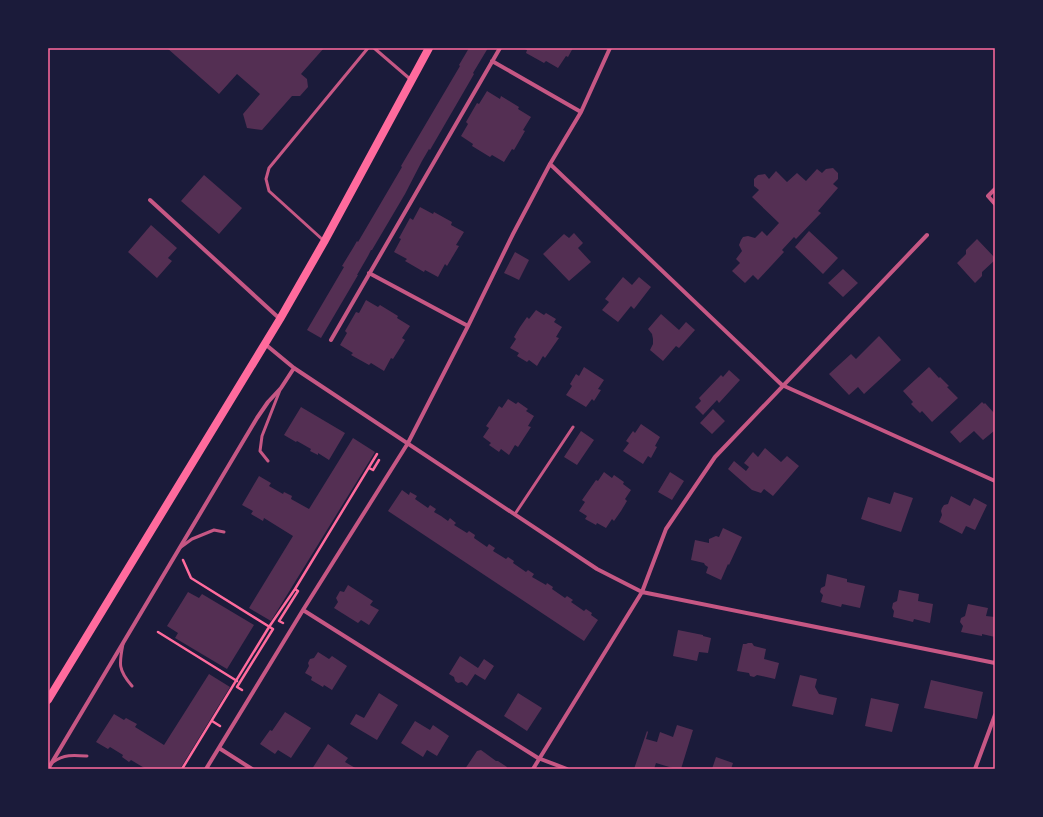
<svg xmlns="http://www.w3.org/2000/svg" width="1043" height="817" font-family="Commissioner,sans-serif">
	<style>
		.building { fill: #542f53 }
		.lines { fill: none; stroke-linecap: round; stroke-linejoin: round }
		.path { stroke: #ff6b9d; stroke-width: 2.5 }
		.service { stroke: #c65784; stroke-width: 3 }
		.minor { stroke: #c65784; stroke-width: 4 }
		.secondary { stroke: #ff6b9d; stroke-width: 8 }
		.neatline { fill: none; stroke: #ff6b9d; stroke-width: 1.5 }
	</style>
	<rect width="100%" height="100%" fill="#1b1b3a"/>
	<!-- building -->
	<path class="building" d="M167,48H324L301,74L307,79L308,87L300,96H292L262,130L247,128L243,114L260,94L237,74L219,94Z
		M469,48H488L473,73L474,74L470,81L430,150L429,149L422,161L405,194L372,250H371L368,256L357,275H358L321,338L307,330L344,267L342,266L353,248L357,241L358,242L402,167L401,166L460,66L459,65Z
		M523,48H573L568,57L566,56L558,68L546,61L544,63L526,53L527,50Z
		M487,91L500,99L501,96L519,107L518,109L531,117L523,130L525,131L514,150L512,149L504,162L492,155L490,157L472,146L473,144L461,136L468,124L466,122L477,103L479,104Z
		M833,168L838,173V179L833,184L838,188L818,211L821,213L796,239L794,237L782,250L784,252L758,280L753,275L745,283L732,271L740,263L736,259L742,251L739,245L741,240L743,237L748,236L755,238L762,231L767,236L779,223L752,197L759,190L754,186V179L758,175L765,174L769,179L776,171L787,182L797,173L806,181L817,169L822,173L826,169Z
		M204,175L242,208L219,234L181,201Z
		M420,207L433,214L434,212L452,222L451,225L464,232L456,245L459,246L447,266L445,264L438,277L425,270L424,272L405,261L407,259L394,252L401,239L399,238L410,218L413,220Z
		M151,225L177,248L168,258L172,261L157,278L128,252Z
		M809,231L838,258L823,274L795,247Z
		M574,233L583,243L578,248L591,262L569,281L543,254L564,234L569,238Z
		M977,239L995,258V260L982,272V276L975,283L957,263L966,254V250Z
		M515,252L529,260L519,280L504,273Z
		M843,269L858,283L843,297L828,283Z
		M623,277L632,285L639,277L651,287L634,309L631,306L618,322L602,310L609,302L605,299Z
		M366,300L378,307L380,305L398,316L397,318L410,326L402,338L405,340L393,359L391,358L384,371L371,363L369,365L351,355L353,353L340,345L347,333L345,331L356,312L359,313Z
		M536,310L544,315L546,313L556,319L554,322L562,327L556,337L559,338L545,358L543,356L537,366L529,360L527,362L517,356L519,353L510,348L516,339L514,337L520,327L527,317L529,319Z
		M661,314L679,330L686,322L695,330L679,348L676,346L663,361L650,350L653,344V339L652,334L648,329Z
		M879,336L901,360L864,394L858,387L849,395L829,374L851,354L856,359Z
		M584,367L604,380L598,389L601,390L594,401L592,399L586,407L566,395L572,386L570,384L576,374L579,376Z
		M929,367L939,378L940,377L949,386L947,387L958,398L932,422L922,411L920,413L911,404L913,402L903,391Z
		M729,370L740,380L719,403L717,400L703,415L695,407L701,401L699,398L721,375L723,377Z
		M508,399L516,404L518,402L528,409L526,411L534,416L528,426L531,427L518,447L515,445L509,455L501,449L499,452L489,445L491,443L483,437L489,428L486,426L493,416L499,406L502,408Z
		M982,402L984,404L985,403L995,414L994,431L983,440L974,431L960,443L950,432Z
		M301,407L345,433L329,460L318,453V455L310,451L311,449L297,441L296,442L284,435Z
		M713,409L725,421L712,434L700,423Z
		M641,424L660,437L655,446L657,447L651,458L648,456L643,464L623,451L629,443L626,441L633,431L635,433Z
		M581,431L594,440L577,465L564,457Z
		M353,438L375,452L271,621L249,608L293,536L264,518L263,521L251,514L253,511L242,505L259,476L271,483L269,486L283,494L284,492L292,496L291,499L309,509Z
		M765,448L781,462L787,456L799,466L773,496L764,489L761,493L752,490L728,469L734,461L746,471L749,467L744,463L753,452L758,457Z
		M604,472L612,478L614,475L624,482L623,484L631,490L625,499L627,501L621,511L614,521L612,519L606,528L597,523L596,525L585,519L587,516L579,511L585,502L582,500L596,480L598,481Z
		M670,472L684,481L672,500L658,492Z
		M402,490L409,495L410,492L417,496L415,499L428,508L430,505L436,509L434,512L441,516L448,521L450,518L456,523L454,525L467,533L469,531L475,535L474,538L487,547L489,544L495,548L493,551L506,559L508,557L514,561L513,563L526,572L528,570L534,574L532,577L546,585L547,583L553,587L552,589L565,598L567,596L573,600L571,602L584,611L586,609L592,613L591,615L598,620L584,641L388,511Z
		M894,492L913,498L901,532L861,519L868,497L890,504Z
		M951,496L970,506L974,498L987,505L975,530L966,526L962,534L939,522L942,515L941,511L942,508L944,505L948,504Z
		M723,528L742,537L729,565L728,564L721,580L706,573L708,567L705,565L704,563L691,560L695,540L709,543V539L716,536L719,537Z
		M827,574L847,579V582L865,586L860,608L842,604L841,607L821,602L823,595L820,592L821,588L825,586Z
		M348,585L373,601L370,605L379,610L369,625L361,620L358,623L334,608L338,602L336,598L340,591L344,592Z
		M899,590L919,594L918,601L933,604L930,623L914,619L913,622L893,617L894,611L892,608L893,603L897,601Z
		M188,592L199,598L202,594L254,625L227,669L175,638L178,633L167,626Z
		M968,604L988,608L986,616L995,617V637L982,634V636L961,632L963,626L960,622L961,618L965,616Z
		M678,630L703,635V636L711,638L708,653L699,652L697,661L673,656Z
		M748,643H752L754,646L766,649L764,659L779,663L775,679L757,675L754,677L750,676L749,673L737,671L743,644H746Z
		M318,652L329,659L332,656L347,666L332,690L324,685L323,687L311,680L312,677L305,673L309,666L308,663L310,659L314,658Z
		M460,656L478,668L484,659L494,666L485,680L475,674L467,686L462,682L458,683L455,681L454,677L449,674Z
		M209,674L230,687L180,769H146L131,760L129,762L122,757L123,755L110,747L108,749L96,742L114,714L124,720L126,718L137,724L135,727L164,745Z
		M800,675L817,679L815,687L819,694L837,698L833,715L792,706Z
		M931,680L983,692L977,719L924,708Z
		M379,693L398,705L377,740L350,724L356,714L364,718Z
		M518,693L542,708L527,731L504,716Z
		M871,698L899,704L892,732L865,726Z
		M285,712L311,728L291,758L278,750L275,754L260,744L270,730L272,731Z
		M415,721L430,730L433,725L449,736L437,756L427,750L423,757L401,743Z
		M677,725L693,730L681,769H676L656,763L654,769H634L647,731L648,732L646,739L657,742L660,732L673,737Z
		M328,744L348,758L345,762L357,769H312Z
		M481,750L496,761H498L507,767V769H465L477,751Z
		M716,757L733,763L731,769H712Z"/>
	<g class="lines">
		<!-- path -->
		<path class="path" d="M369,468L373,470L379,460
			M183,560L191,578L273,629L237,687L242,690
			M283,623L279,621L298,591L295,589L377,454
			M158,632L237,681
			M212,721L220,726
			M182,769L269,627L295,589"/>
		<!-- service -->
		<path class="service" d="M374,48L410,79
			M323,240L269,191L266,179L269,168L368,48
			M268,461L260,451L262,436L280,390
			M515,514L573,427
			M181,547L192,539L214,530L224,532
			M123,644C119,664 118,670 132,686
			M53,762C64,754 74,755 87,756"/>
		<!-- minor -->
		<path class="minor" d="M492,61L581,112
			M550,164L782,385L995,481
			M995,189L988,196L995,204
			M150,200L280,319
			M369,273L468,326
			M331,340L500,48
			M265,344L294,368L597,569L642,592L995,663
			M303,610L538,758L567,769
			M219,748L252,769
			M48,769L257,418L268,402L281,388L294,368
			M206,769L303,610L408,443L468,326L513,234L550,164L581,112L610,48
			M533,769L642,592L666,529L715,457L927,235
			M975,769L995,715"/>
		<!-- secondary -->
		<path class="secondary" d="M48,700L280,319L324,242L429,48"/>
	</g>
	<!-- border -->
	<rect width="1043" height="817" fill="none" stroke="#1b1b3a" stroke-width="98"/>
	<rect x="49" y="49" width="945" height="719" class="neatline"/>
</svg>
